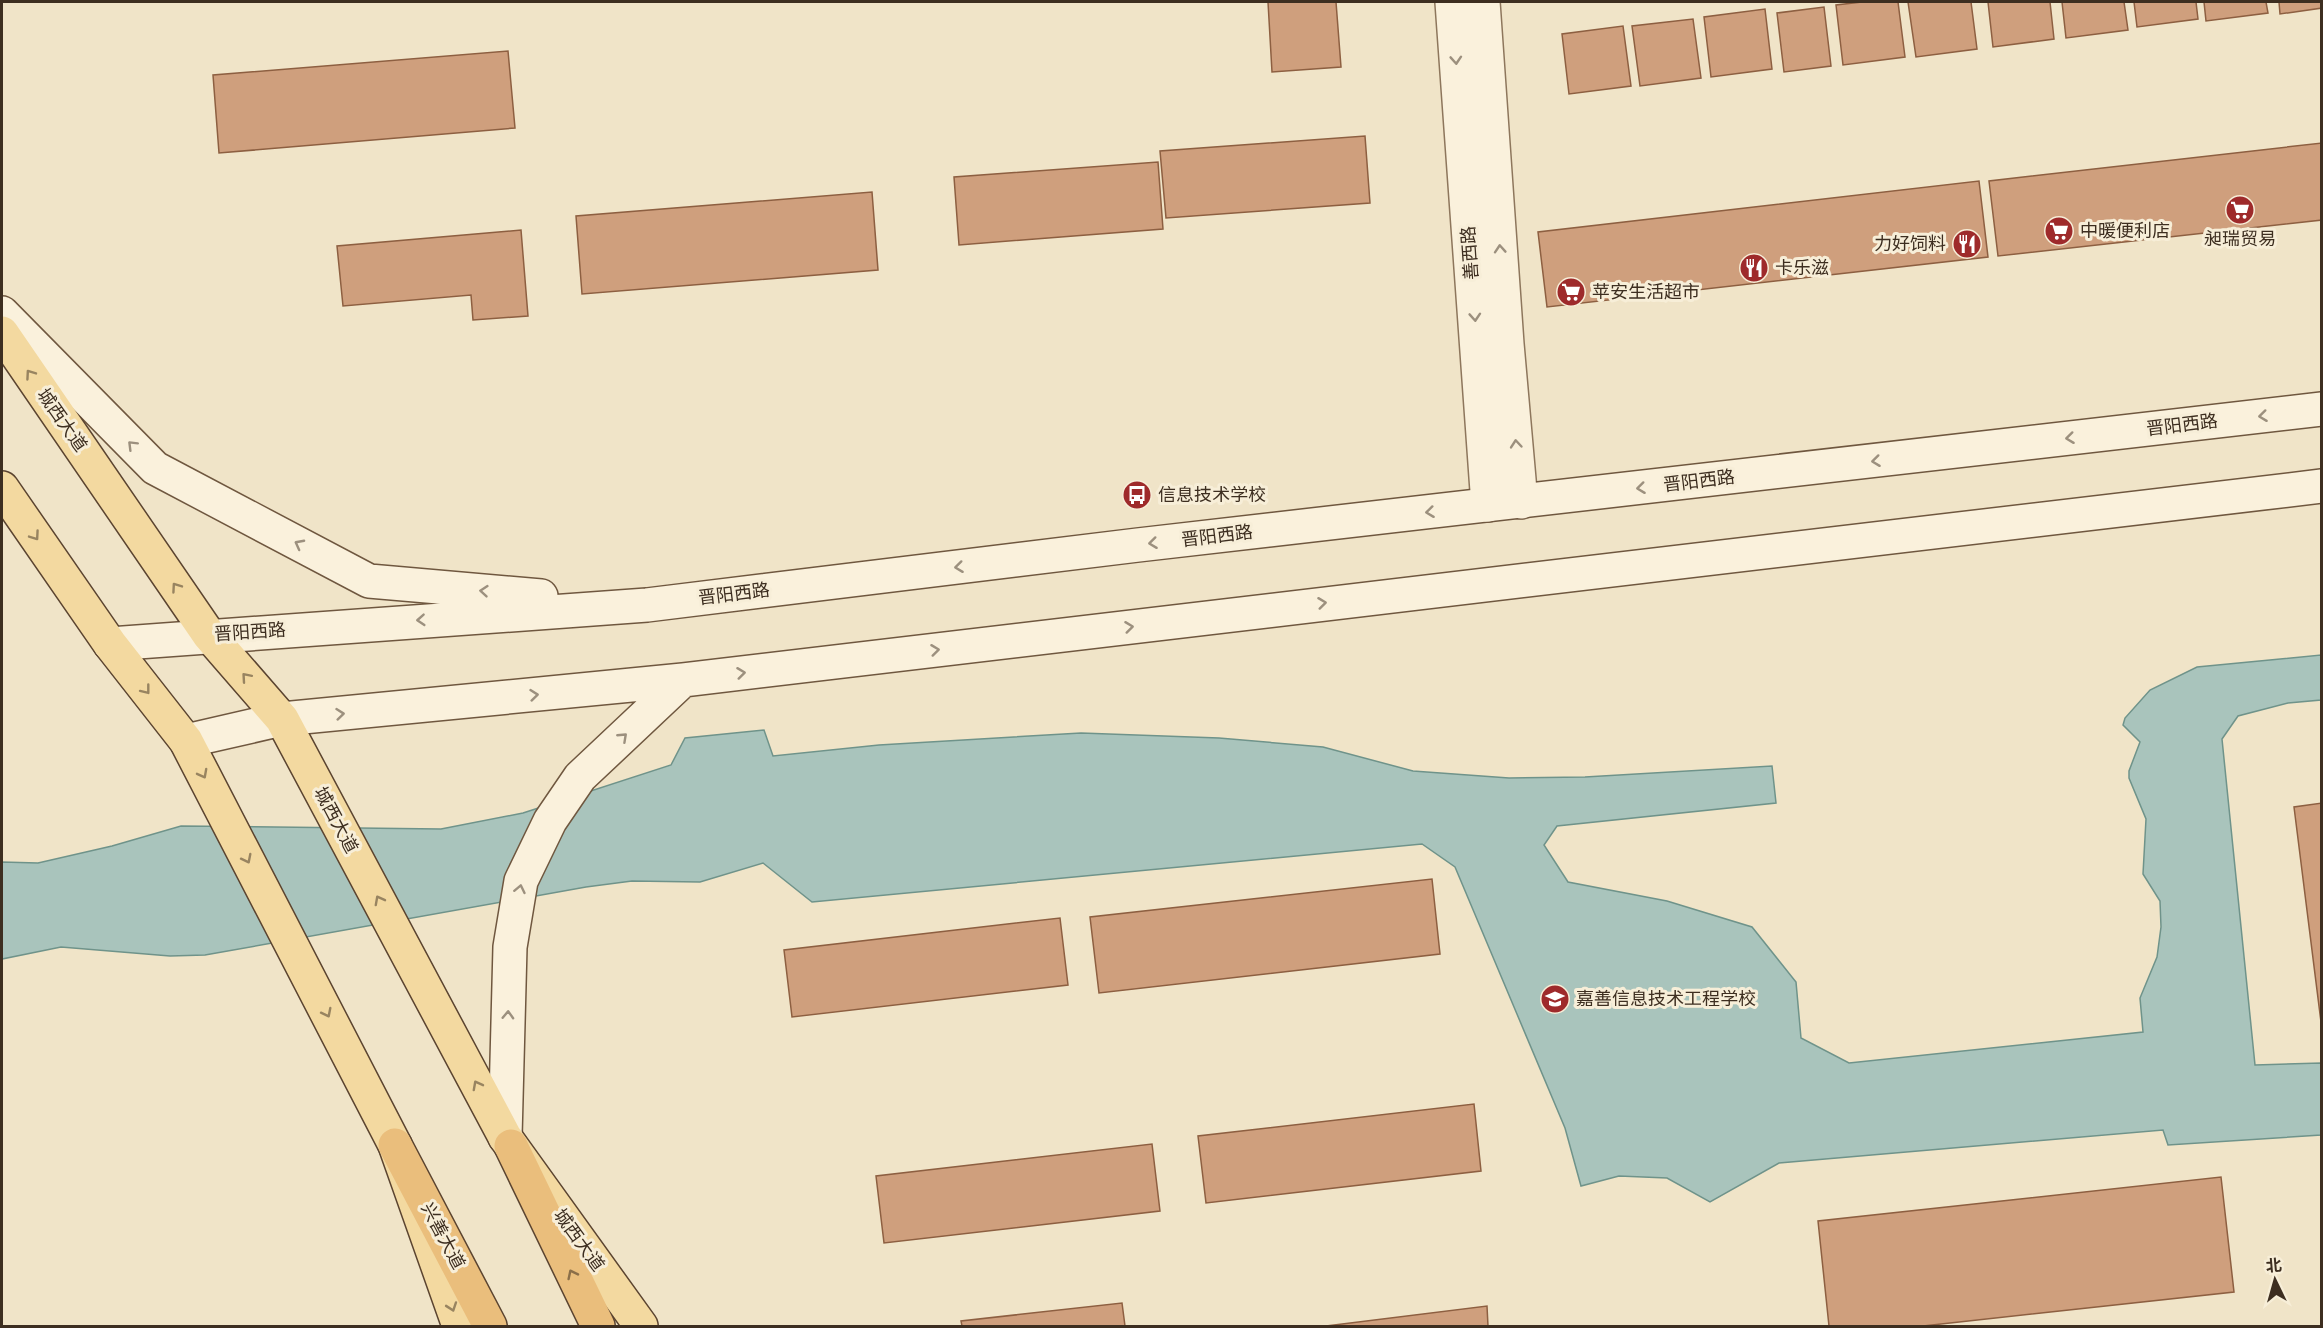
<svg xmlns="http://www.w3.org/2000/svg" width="2323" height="1328" font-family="Spectral,'Noto Sans SC',serif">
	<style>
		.water { fill: #a9c4bc; stroke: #6f938a; stroke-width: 1.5 }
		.building { fill: #cf9f7d; stroke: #8d5f41; stroke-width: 1.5 }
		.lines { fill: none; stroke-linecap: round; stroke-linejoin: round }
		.minor-casing { stroke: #8d765c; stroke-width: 36 }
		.secondary-casing { stroke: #6f573f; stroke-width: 36 }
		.primary-casing { stroke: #5b4430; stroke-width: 36 }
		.trunk-casing { stroke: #5b4430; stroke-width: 36 }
		.minor { stroke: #faf1dc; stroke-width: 33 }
		.secondary { stroke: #faf1dc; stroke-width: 33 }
		.primary { stroke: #f3d9a0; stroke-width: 33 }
		.trunk { stroke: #eabe7c; stroke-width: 33 }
		.oneway { stroke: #9c907e }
		.oneway2 { stroke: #988460 }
		.oneway3 { stroke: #8b6f49 }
		.labels { text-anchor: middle; stroke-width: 6; stroke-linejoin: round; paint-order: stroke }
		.poi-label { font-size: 18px; fill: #3d2e20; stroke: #f7eed8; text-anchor: start }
		.street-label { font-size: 18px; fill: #3d2e20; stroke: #f7eed8 }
	</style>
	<rect width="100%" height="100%" fill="#f0e4c8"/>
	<!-- water -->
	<path class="water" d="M2321,655V700L2288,703L2238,716L2222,739L2255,1065L2321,1063V1135L2168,1145L2163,1130L1779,1163L1710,1202L1667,1178L1619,1176L1581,1186L1565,1128L1455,867L1422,844L812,902L763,863L700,882L632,881L586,887L205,955L170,956L61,947L2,959V862L38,863L112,846L181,826L441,829L523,813L671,765L685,738L764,730L773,756L879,745L1081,733L1219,738L1323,747L1413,771L1509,778L1585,777L1772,766L1776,803L1557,826L1544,845L1568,882L1667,901L1752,927L1796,982L1801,1038L1849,1063L2143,1032L2140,998L2157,957L2161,927L2160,901L2143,874L2146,819L2129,778V771L2140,742L2123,725L2125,718L2150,690L2197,667Z"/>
	<!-- building -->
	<path class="building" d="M1268,2H1336L1341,67L1272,72Z
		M1862,2H1898L1905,57L1843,65L1836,5Z
		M1908,2H1971L1977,49L1916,57Z
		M1988,2H2050L2054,39L1993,47Z
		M2062,2H2124L2128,30L2066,38Z
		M2134,2H2196L2198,19L2137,27Z
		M2204,2H2266L2268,13L2206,21Z
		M2279,2H2322V8L2280,14Z
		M1824,7L1831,66L1784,72L1777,13Z
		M1765,9L1772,69L1711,77L1704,17Z
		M1693,19L1701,78L1640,86L1632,26Z
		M1623,26L1631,86L1569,94L1562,34Z
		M508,51L515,128L219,153L213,75Z
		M1365,136L1370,203L1166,218L1160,151Z
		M2322,143V220L1998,256L1989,181Z
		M1158,162L1163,229L959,245L954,177Z
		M1979,181L1988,257L1547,307L1538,232Z
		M872,192L878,270L582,294L576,216Z
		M521,230L528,316L473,320L471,295L343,306L337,246Z
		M2322,803V1030L2294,807Z
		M1432,879L1440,954L1099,993L1090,917Z
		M1060,918L1068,985L792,1017L784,950Z
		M1474,1104L1481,1171L1206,1203L1198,1136Z
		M1152,1144L1160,1211L884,1243L876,1176Z
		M2221,1177L2234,1292L1923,1326H1829L1818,1221Z
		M1122,1303L1125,1326H962L961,1321Z
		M1487,1306L1488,1326H1326Z"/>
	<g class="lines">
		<!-- minor casing -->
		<g class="minor-casing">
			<path id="minor" d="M1452,2L1488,505
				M1483,2L1507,344L1521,502"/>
		</g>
		<!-- secondary casing -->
		<g class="secondary-casing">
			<path id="secondary" d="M2,313L155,468L369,581L541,596
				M110,644L647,605L1138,545L2322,409
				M186,741L282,719L683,680L2322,486
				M505,1137L510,947L521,881L550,821L580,777L683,680"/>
		</g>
		<!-- primary casing -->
		<g class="primary-casing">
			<path id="primary" d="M2,333L209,635L282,719L505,1137L641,1326
				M2,488L110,644L186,741L395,1145L459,1326"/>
		</g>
		<!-- trunk casing -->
		<g class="trunk-casing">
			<path id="trunk" d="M395,1145L490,1326
				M511,1146L598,1326"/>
		</g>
		<!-- minor -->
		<use href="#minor" class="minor"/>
		<!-- secondary -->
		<use href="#secondary" class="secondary"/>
		<!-- primary -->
		<use href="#primary" class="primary"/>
		<!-- trunk -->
		<use href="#trunk" class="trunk"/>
	</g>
	<!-- one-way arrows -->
	<defs><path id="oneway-chevron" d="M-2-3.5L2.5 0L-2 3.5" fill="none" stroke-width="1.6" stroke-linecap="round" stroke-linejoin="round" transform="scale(1.5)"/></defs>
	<g class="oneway">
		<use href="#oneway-chevron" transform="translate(1456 60) rotate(86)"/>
		<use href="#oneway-chevron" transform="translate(1500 249) rotate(-94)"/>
		<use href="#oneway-chevron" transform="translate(1475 317) rotate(86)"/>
		<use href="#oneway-chevron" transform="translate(2263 416) rotate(173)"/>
		<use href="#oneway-chevron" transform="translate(2070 438) rotate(173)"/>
		<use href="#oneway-chevron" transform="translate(1516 444) rotate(-95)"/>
		<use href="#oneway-chevron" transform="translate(132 445) rotate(-135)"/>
		<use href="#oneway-chevron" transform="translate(1876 461) rotate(173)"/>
		<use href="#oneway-chevron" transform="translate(1641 488) rotate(173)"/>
		<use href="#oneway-chevron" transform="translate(1430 512) rotate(173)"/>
		<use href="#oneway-chevron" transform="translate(1153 543) rotate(173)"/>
		<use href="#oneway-chevron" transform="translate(299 544) rotate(-152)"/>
		<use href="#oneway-chevron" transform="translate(959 567) rotate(173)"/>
		<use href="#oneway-chevron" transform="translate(484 591) rotate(-175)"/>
		<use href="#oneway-chevron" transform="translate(1322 603) rotate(-7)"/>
		<use href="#oneway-chevron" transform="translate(421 620) rotate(176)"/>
		<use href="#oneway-chevron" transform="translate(1129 627) rotate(-7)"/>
		<use href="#oneway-chevron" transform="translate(935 650) rotate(-7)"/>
		<use href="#oneway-chevron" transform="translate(741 673) rotate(-7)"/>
		<use href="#oneway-chevron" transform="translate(534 695) rotate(-6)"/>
		<use href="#oneway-chevron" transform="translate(340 714) rotate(-6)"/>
		<use href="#oneway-chevron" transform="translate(623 737) rotate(-43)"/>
		<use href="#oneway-chevron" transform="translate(520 889) rotate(-78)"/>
		<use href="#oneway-chevron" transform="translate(508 1015) rotate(-88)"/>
	</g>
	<g class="oneway2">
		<use href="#oneway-chevron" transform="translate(30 374) rotate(-125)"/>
		<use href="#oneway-chevron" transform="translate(35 536) rotate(55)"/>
		<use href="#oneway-chevron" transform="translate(176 587) rotate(-125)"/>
		<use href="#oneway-chevron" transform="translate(246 677) rotate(-131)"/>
		<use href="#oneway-chevron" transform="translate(146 690) rotate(52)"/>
		<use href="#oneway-chevron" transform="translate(203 774) rotate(62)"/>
		<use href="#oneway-chevron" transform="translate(247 859) rotate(63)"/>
		<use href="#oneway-chevron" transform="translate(379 900) rotate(-118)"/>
		<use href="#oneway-chevron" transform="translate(327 1013) rotate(63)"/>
		<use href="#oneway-chevron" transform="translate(477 1085) rotate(-118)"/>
		<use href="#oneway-chevron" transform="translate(452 1307) rotate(71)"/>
	</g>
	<use class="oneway3" href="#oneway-chevron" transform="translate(572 1274) rotate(-116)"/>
	<!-- icons -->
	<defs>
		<g id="supermarket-disc" transform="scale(1.5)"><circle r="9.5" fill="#9e2a2b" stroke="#f7eed8"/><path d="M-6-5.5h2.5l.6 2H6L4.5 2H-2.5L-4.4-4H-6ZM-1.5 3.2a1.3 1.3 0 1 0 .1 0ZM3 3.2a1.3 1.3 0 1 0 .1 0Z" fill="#fff"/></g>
		<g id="restaurant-disc" transform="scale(1.5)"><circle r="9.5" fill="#9e2a2b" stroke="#f7eed8"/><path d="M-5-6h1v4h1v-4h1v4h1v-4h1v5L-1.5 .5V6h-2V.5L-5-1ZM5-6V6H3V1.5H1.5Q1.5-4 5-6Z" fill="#fff"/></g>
		<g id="bus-disc" transform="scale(1.5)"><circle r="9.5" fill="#9e2a2b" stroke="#f7eed8"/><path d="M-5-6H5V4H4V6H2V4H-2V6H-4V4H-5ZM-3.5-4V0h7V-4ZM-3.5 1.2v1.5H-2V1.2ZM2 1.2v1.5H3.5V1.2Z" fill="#fff"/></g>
		<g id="school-disc" transform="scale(1.5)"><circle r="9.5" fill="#9e2a2b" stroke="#f7eed8"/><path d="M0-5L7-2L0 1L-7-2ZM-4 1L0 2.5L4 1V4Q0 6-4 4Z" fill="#fff"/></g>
	</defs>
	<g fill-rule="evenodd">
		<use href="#supermarket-disc" x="2240" y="210"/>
		<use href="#supermarket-disc" x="2059" y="231"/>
		<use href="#restaurant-disc" x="1967" y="244"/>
		<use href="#restaurant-disc" x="1754" y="268"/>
		<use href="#supermarket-disc" x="1571" y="292"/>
		<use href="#bus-disc" x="1137" y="495"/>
		<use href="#school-disc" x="1555" y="999"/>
	</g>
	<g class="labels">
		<!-- poi labels -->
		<g class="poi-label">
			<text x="2080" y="237">中暖便利店</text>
			<text x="2240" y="245" text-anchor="middle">昶瑞贸易</text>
			<text x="1946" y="250" text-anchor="end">力好饲料</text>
			<text x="1775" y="274">卡乐滋</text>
			<text x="1592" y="298">苹安生活超市</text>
			<text x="1158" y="501">信息技术学校</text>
			<text x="1576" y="1005">嘉善信息技术工程学校</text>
		</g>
		<!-- street labels -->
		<g class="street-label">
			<text transform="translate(1470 253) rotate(-94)" y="6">善西路</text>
			<text transform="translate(62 420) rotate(55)" y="6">城西大道</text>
			<text transform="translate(2182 425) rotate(-7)" y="6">晋阳西路</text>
			<text transform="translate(1699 481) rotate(-7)" y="6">晋阳西路</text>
			<text transform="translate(1217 536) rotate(-7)" y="6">晋阳西路</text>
			<text transform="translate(734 594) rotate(-7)" y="6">晋阳西路</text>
			<text transform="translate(250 632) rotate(-4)" y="6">晋阳西路</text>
			<text transform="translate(336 820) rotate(62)" y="6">城西大道</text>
			<text transform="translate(443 1236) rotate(62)" y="6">兴善大道</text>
			<text transform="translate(579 1240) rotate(54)" y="6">城西大道</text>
		</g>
	</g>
	<!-- border -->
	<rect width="2323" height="1328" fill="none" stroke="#3d2e20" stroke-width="6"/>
	<!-- north arrow -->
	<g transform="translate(2275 1280) rotate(355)" stroke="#f7eed8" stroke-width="4.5" paint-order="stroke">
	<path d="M0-4.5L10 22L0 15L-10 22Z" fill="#3d2e20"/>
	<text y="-9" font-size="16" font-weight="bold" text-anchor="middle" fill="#3d2e20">北</text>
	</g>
</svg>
